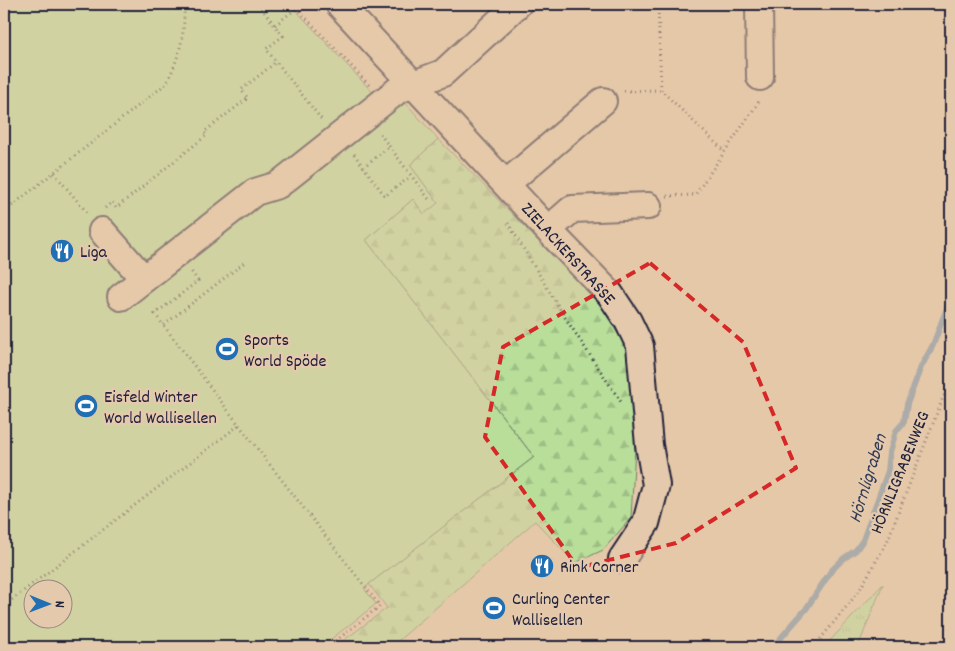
<svg xmlns="http://www.w3.org/2000/svg" width="955" height="651" font-family="Dekko,sans-serif">
	<style>
		.grass { fill: url(#grass-tufts); stroke: #6d806a }
		.forest { fill: url(#forest-firs); stroke: #6d806a }
		.pitch { fill: #b8de99; stroke: #6d806a; fill-rule: evenodd }
		.lines { fill: none; stroke-linecap: round; stroke-linejoin: round }
		.stream { stroke: #6688a9; stroke-width: 6 }
		.minor-casing { stroke: #22223b; stroke-width: 30 }
		.path { stroke: #22223b; stroke-width: 3; stroke-dasharray: 1 4; stroke-linecap: butt }
		.minor { stroke: #e5c9ac; stroke-width: 26 }
		.marked { fill: none; stroke: #d62828; stroke-width: 4; stroke-dasharray: 10 6; stroke-linejoin: round }
		.labels { text-anchor: middle; stroke-width: 5; stroke-linejoin: round; paint-order: stroke }
		.poi-label { font-size: 18px; fill: #22223b; stroke: #e5c9ac; text-anchor: start }
		.street-label { font-size: 18px; fill: #22223b; stroke: #e5c9ac }
		.water-label { font-size: 19px; font-style: italic; fill: #333c56; stroke: #e5c9ac }
	</style>
	<defs>
		<pattern id="grass-tufts" width="24" height="20" patternUnits="userSpaceOnUse" patternTransform="scale(1.25)"><rect width="24" height="20" fill="#b8de99"/><path d="M3 7l-1-3M5 7V3M7 7l1-3M15 17l-1-3M17 17v-4M19 17l1-3" fill="none" stroke="#9ebe85"/></pattern>
		<pattern id="forest-firs" width="22" height="20" patternUnits="userSpaceOnUse" patternTransform="scale(1.25)"><rect width="22" height="20" fill="#b8de99"/><path d="M5 1l3.5 6h-7zM16 11l3.5 6h-7z" fill="#9ebe85"/></pattern>
	</defs>
	<rect width="100%" height="100%" fill="#e5c8a8"/>
	<filter id="ink" filterUnits="userSpaceOnUse"><feTurbulence type="fractalNoise" baseFrequency=".02" numOctaves="2"/><feDisplacementMap in="SourceGraphic" scale="10" xChannelSelector="R" yChannelSelector="G"/><feConvolveMatrix kernelMatrix="1 2 1 2 8 2 1 2 1" color-interpolation-filters="sRGB"/></filter>
	<g filter="url(#ink)">
		<!-- grass -->
		<path class="grass" d="M883,584L858,647H824Z"/>
		<!-- forest -->
		<path class="forest" d="M438,139L598,301L632,357L635,448L631,518L603,550L575,563L535,521L391,647H335L387,608L369,584L534,457L366,240L413,199L438,203L410,165Z"/>
		<!-- pitch -->
		<path class="pitch" d="M4,4H290L376,96L402,99L438,139L410,165L438,203L424,214L413,199L366,240L534,457L369,584L365,590L376,604L321,647H4ZM32,588H62V618H32Z"/>
		<g class="lines">
			<!-- stream -->
			<path class="stream" d="M773,647L806,609L831,571L843,559L856,550L863,540L888,471L890,452L896,431L904,422L907,404L921,367L933,345L951,297"/>
			<!-- minor casing -->
			<g class="minor-casing">
				<path id="minor" d="M339,4L548,230L610,294L628,321L640,346L649,445L656,485L646,523L622,559
					M759,4L760,77
					M507,183L603,101
					M548,230L572,209L648,206
					M102,231L144,279
					M121,297L255,192L278,185L398,90L443,73L518,4"/>
			</g>
			<!-- path -->
			<path class="path" d="M258,4L283,36L266,49L322,120
				M293,4L369,85
				M658,4L661,90L725,152
				M275,25L297,8
				M624,91L661,90
				M380,134L431,202
				M354,154L385,196L411,176
				M363,167L389,147
				M54,173L89,215
				M667,196L695,195L760,100
				M105,208L112,202L116,208L207,135L204,132L248,98L241,90L276,62
				M4,212L167,83C180,54 185,36 184,4
				M508,223L566,319L621,402
				M164,325L245,262
				M239,425L380,606L328,647
				M4,606L239,425L155,314L198,281L191,271
				M814,647L859,591L887,542L951,377"/>
			<!-- minor -->
			<use href="#minor" class="minor"/>
		</g>
	</g>
	<!-- marked area -->
	<path d="M0 0H955V651H0ZM650,263L743,342L796,468L676,543L578,568L485,437L503,347Z" fill="#e5c8a8" fill-opacity=".55" fill-rule="evenodd"/>
	<path class="marked" d="M650,263L743,342L796,468L676,543L578,568L485,437L503,347Z"/>
	<!-- icons -->
	<defs>
		<g id="restaurant-disc" transform="scale(1.25)"><circle r="9.5" fill="#1f6fb2" stroke="#e5c9ac"/><path d="M-5-6h1v4h1v-4h1v4h1v-4h1v5L-1.5 .5V6h-2V.5L-5-1ZM5-6V6H3V1.5H1.5Q1.5-4 5-6Z" fill="#fff"/></g>
		<g id="stadium-disc" transform="scale(1.25)"><circle r="9.5" fill="#1f6fb2" stroke="#e5c9ac"/><path d="M0-5a6.5 5 0 1 0 0 10a6.5 5 0 1 0 0-10ZM-3.5-1.8h7v3.6h-7Z" fill="#fff"/></g>
	</defs>
	<g fill-rule="evenodd">
		<use href="#restaurant-disc" x="62" y="251"/>
		<use href="#stadium-disc" x="227" y="349"/>
		<use href="#stadium-disc" x="86" y="406"/>
		<use href="#restaurant-disc" x="542" y="566"/>
		<use href="#stadium-disc" x="494" y="608"/>
	</g>
	<g class="labels">
		<!-- poi labels -->
		<g class="poi-label">
			<text x="80" y="257">Liga</text>
			<text x="244" y="345">Sports<tspan x="244" dy="21">World Spöde</tspan></text>
			<text x="104" y="402">Eisfeld Winter<tspan x="104" dy="21">World Wallisellen</tspan></text>
			<text x="560" y="572">Rink Corner</text>
			<text x="512" y="604">Curling Center<tspan x="512" dy="21">Wallisellen</tspan></text>
		</g>
		<!-- street labels -->
		<g class="street-label">
			<text transform="translate(569 253) rotate(48)" y="6">ZIELACKERSTRASSE</text>
			<text transform="translate(899 472) rotate(-68)" y="6">HÖRNLIGRABENWEG</text>
		</g>
		<!-- water labels -->
		<g class="water-label">
			<text transform="translate(866 478) rotate(-73)" y="7">Hörnligraben</text>
		</g>
	</g>
	<!-- margin -->
	<rect width="955" height="651" fill="none" stroke="#e5c9ac" stroke-width="20"/>
	<rect x="10" y="10" width="935" height="631" fill="none" stroke="#22223b" stroke-width="2" filter="url(#ink)"/>
	<!-- north arrow -->
	<g transform="translate(48 604) rotate(91)"><circle r="24" fill="#e5c9ac" stroke="#97867f"/>
	<path d="M0-4L9 19L0 12L-9 19Z" fill="#1f6fb2"/>
	<text y="-8" font-size="14" font-weight="bold" text-anchor="middle" fill="#22223b">N</text>
	</g>
</svg>
